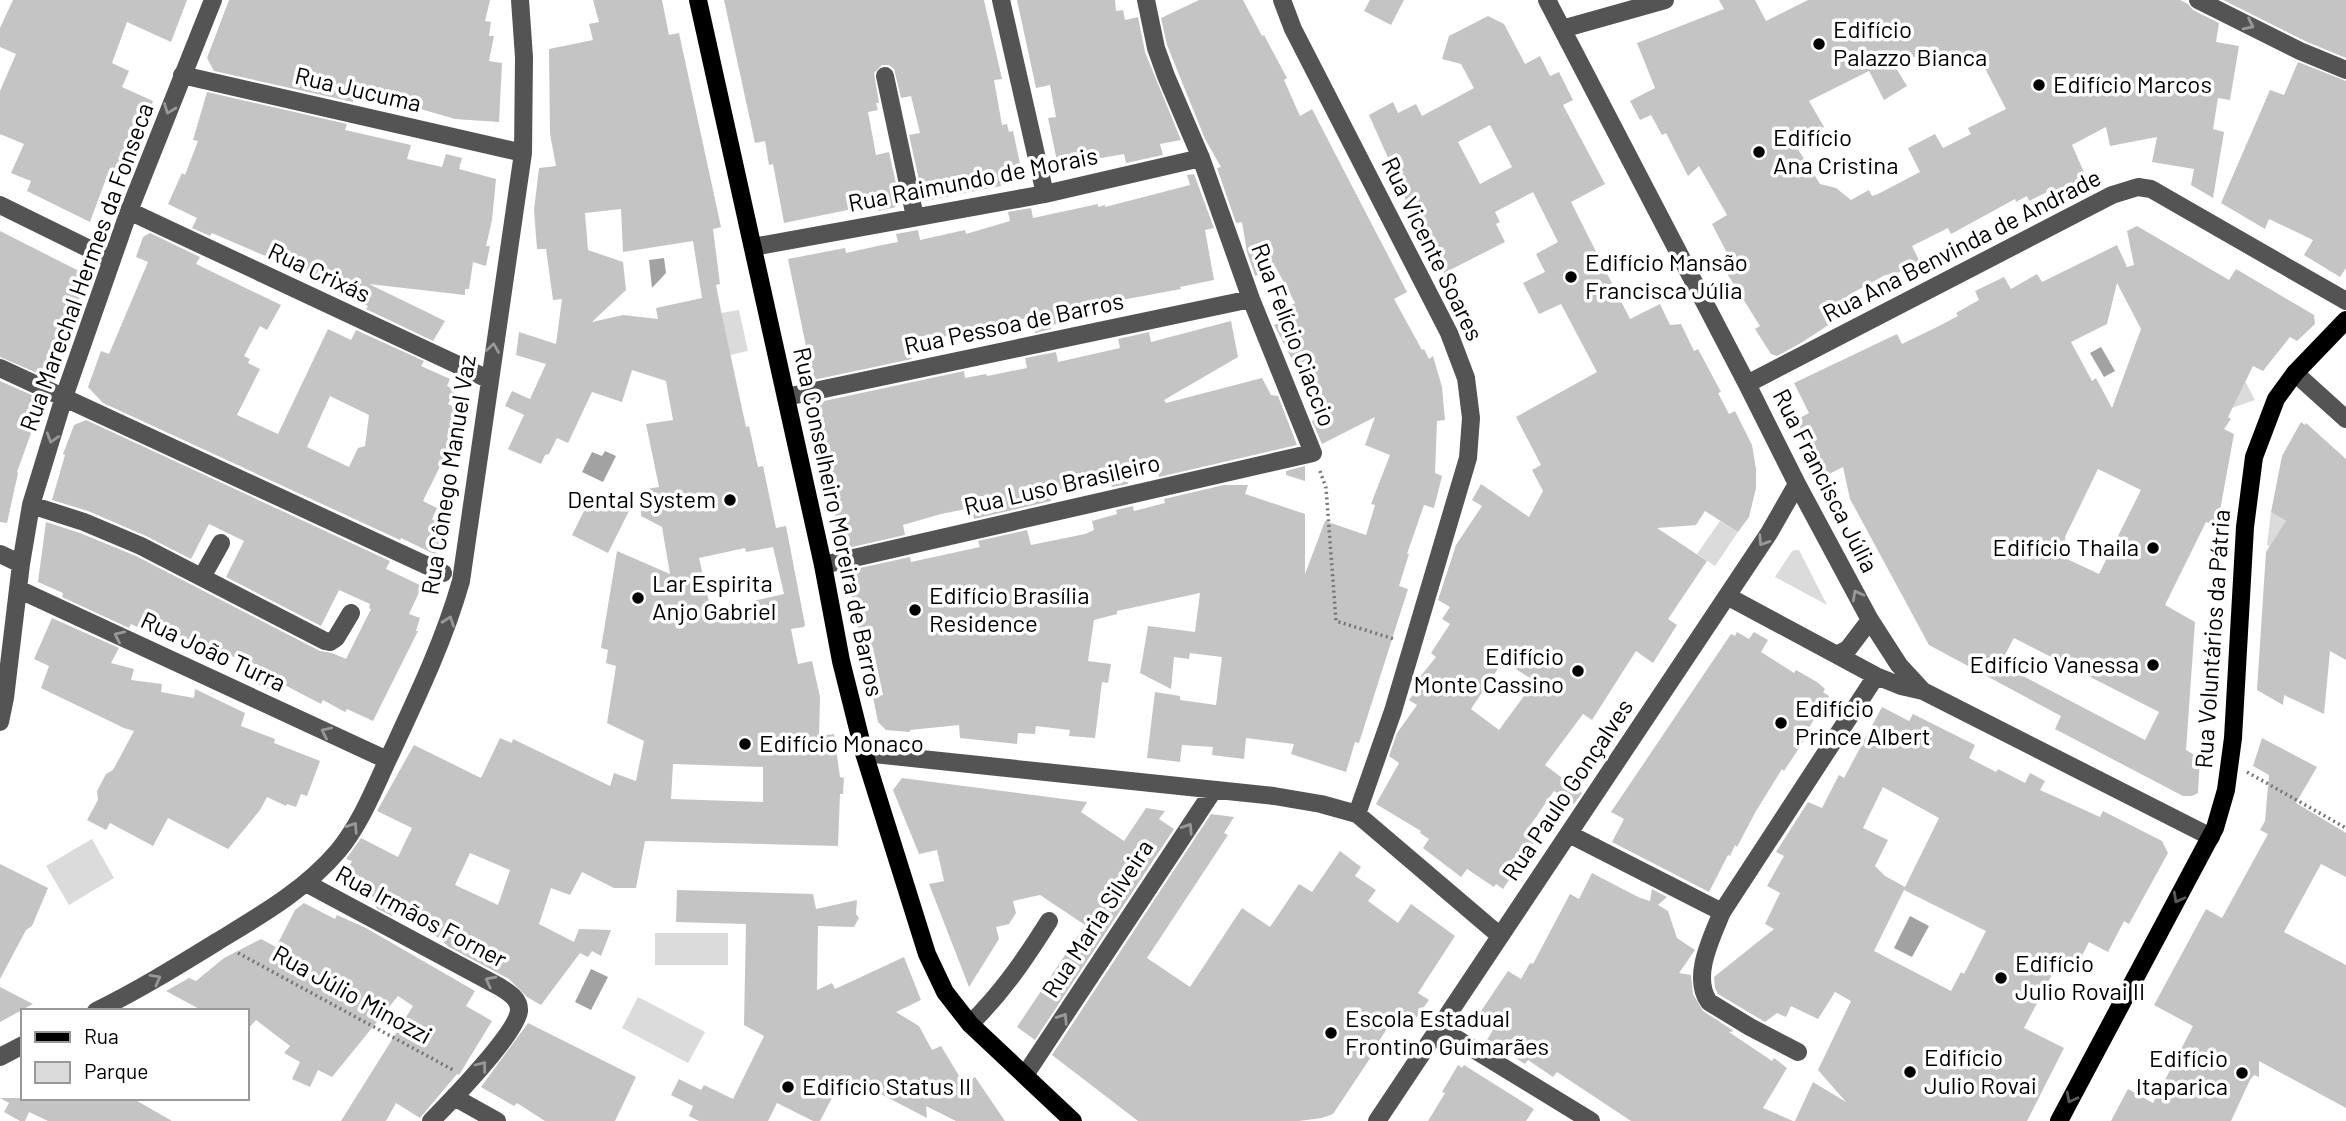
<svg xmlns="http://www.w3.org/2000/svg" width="2346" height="1121" font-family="Barlow,sans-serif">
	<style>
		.green { fill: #dbdbdb }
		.water { fill: #a2a2a2 }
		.building { fill: #c4c4c4; fill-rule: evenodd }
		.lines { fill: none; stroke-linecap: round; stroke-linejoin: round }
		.path { stroke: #767676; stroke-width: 3.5; stroke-dasharray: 2 3.5; stroke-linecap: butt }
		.minor { stroke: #545454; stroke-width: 18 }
		.major { stroke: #000; stroke-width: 18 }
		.oneway { stroke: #989898 }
		.oneway2 { stroke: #595959 }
		.poi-dot { fill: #000; stroke: #fff; stroke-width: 2.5 }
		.labels { text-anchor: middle; stroke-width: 7; stroke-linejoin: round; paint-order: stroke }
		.poi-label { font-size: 24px; fill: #000; stroke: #fff; text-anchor: start }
		.street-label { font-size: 24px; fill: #000; stroke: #fff }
	</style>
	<rect width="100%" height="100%" fill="#fff"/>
	<!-- green -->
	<path class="green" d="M739,310L748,351L730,355L721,313Z
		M2245,381L2255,400L2232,408Z
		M2271,512L2286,521L2273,549L2267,545Z
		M1720,521L1738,532L1715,566L1697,554Z
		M1796,550H1799L1827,605L1775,577L1792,551Z
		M92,839L114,878L69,905L46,866Z
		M655,933H728V965H655Z
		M638,997L705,1032L688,1063L622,1028Z"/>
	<!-- water -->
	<path class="water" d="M664,258L666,273L652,288L649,260Z
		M2101,347L2115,371L2104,377L2090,353Z
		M605,451L616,456L603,482L582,472L592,452L602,456Z
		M1910,916L1929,926L1912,957L1894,948Z
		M591,969L608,977L591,1010L575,1002Z"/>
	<!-- building -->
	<path class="building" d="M13,0H187L171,42L127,22L112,63L129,71L122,87L153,101L142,129L140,128L120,182L107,176L90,222L27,191L31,181L11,173L24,144L0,134V91L16,54L0,47V28Z
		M229,0H490L485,21L491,22L489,36H494L489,61L502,63L499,122L455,119L400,103L399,106L356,93L353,102L214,71L207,58Z
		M593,0H662L669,35L679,33L721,227L713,229L720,284L716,285L721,311L746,427L749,426L758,467L763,466L776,528L786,526L805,625L804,627L791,629L798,664L812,661L820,697L819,736L834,734L840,777L844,778L843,794H840L838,846L645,841L636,888H614L582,872L570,895L551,888L539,924L574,942L579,929L611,930L601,956L592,951L588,957L580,953L541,1005L527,997L509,979L449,947L398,904L392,916L376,908L380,900L350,885L353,879L345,875L352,861L346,859L361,838L398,857L412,828L377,811L414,745L481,778L500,738L512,743L513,739L610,786L614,773L636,781L644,741L607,723L616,666L606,663L608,650L601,648L617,551L670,574L662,527L641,516V490L659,487L646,424L673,420L666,381L632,370L622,402L592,392L568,443L557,438L549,454L545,455L541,464L508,449L524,415L505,406L512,391L530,399L546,364L516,355L519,332L556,344L562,299L553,300L546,249H537L534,210L539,168L556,166L550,134L549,49L593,40L589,24L599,22ZM621,209L623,252L693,241L702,298L656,308L658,319L623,315L592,322L626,290L623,262L588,250L585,213ZM773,547L784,594L753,601V605L712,615L699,558L745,548L746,552ZM673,764L763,767V802L671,799ZM470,853L510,870L498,905L455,885Z
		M724,0H984L1002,79L994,80L1002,125L1007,124L1009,132L1013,131L1021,168H1018V171L999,175L1001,186L925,201L923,198L909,135L920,133L911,96L901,98L894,69L889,65H882L874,73L879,103H876L878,110L868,112L876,155L889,152L899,197L896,207L879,211L877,204L784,223L773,164L769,165L765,141L755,143Z
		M1017,0H1115L1116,11L1123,10L1125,20L1138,17L1145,52L1181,140L1160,144L1163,155L1126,163L1124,154L1078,162L1077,157L1057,161L1048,118L1056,117L1050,85L1036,88Z
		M1199,0H1243L1262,36L1264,35L1287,78L1284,80L1300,116L1312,109L1407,292L1394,299L1422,350L1424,349L1429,359L1433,356L1442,387L1445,420L1437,421L1435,473L1442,476L1434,508L1424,505L1407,554H1409L1399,586L1408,589L1359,743L1355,742L1346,772L1291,754L1294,744L1246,738L1244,759L1212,755L1213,747L1182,745L1180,762L1147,758L1155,692L1180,696V700L1216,705L1222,657L1190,653L1189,659L1174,657L1171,689L1140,673L1148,626L1195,632L1200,593L1117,611V614L1094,620L1088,661L1111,664L1108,683L1102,682L1095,738L1069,736L1070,730L1036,726L1035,734L1018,733L1017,744L960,738L959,725L910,730V732L886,730L878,722L873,697L883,695L873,648L863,650L849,584L860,568L910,557L911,562L980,547L978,541L1027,530L1031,545L1085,534L1094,530L1092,521L1117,514L1116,510L1133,506L1134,511L1165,503L1164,499L1224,485H1248L1245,494L1305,514V574L1325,521L1366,535L1375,505L1371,504L1390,455L1365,445L1375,417L1322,444L1312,421L1330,412L1312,380L1305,384L1274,325L1289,318L1284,309L1295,303L1275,266L1255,276L1247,252L1242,222L1236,223L1217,168L1221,167L1205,139L1167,45L1161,18Z
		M1370,0H1404L1391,25L1364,11Z
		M1719,0H1755L1766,21L1808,0H2180L2188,4L2193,10L2219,23L2216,42L2239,46L2230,100L2218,98L2213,129L2224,132L2213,198L2191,185L2194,169L2152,162L2157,137L2110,146L2106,127L2072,145L2087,179L2052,197L2049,191L2029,201L2027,196L2016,202L2015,199L1951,234L1948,228L1912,246L1920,262L1895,274L1885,275L1847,296L1846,303L1830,309L1833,322L1801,343L1777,356L1771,354L1755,329L1760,326L1721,264L1729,257L1712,224L1727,215L1699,166L1688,176L1666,133L1662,135L1651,115L1640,120L1630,101L1655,88L1637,43L1724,9ZM1932,46L1937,55L1942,53L1949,67L1977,53L2006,109L1968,128L1971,134L1943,148L1935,134L1908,148L1920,172L1878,194L1872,196L1869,190L1851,200L1836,188L1820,184L1794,143L1824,127L1809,101L1869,71L1884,100L1907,86L1896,68Z
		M2223,0H2346V58L2305,41Z
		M1488,16L1504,24L1525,64L1540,56L1550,76L1559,72L1573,100L1563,105L1605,184L1571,202L1630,319L1660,304L1670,325L1681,324L1694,351L1698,349L1721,392L1718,393L1729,414L1735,411L1752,445L1756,469V488L1749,517L1738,532L1705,511L1696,525L1657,528L1707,561L1668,619L1677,625L1653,663L1636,651L1592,720L1583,714L1545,765L1582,793L1574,804L1554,791L1527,830L1537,838L1503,889L1496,884L1494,887L1467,869L1461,877L1423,848L1429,839L1420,833L1421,831L1376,804L1399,763L1389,756L1397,733L1417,705L1409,700L1424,680L1420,677L1436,657L1431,653L1450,624L1442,619L1450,607L1438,600L1456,545L1482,506L1472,500L1481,484L1529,517L1543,491L1532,470L1541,465L1516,417L1597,372L1561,304L1539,314L1523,283L1545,272L1536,254L1558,242L1533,192L1495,212L1500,222L1496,224L1505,242L1444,273L1386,162L1389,160L1369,115L1393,102L1398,113L1416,104L1422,116L1474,88L1461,64L1442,59L1449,36ZM1490,125L1512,167L1480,184L1458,142ZM1503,661L1535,681L1499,730L1471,709Z
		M2298,62L2346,81V268L2340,277L2304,255L2313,240L2269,219L2265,229L2221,203L2270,90L2284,95Z
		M207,92L347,124L345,130L411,145L407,159L442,167L446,154L462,158L459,169L496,179L492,220L486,246H490L486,266L473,262L469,289H465V295L369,284L445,321L433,341L366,309L368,306L350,298L352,295L301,268L300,271L212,233L210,236L192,228L197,218L168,204L182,173L185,175L198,141L193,140Z
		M1194,174L1214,228L1205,230L1214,280L1180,287L1181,289L1062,311L1065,323L1051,325V329L1035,333L1031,317L908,345L912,359L813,380L788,259L845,248L846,253L882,245L898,242L896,234L918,230L920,240L965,230L966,234L1010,221L1008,212L1031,208L1033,218L1098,204V207L1105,205V207L1190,185L1187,175Z
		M2137,226L2229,280L2236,269L2314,315L2315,324L2297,341L2290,337L2263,371L2253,366L2228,417L2231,419L2224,429L2234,434L2217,527L2206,522L2165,605L2195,622L2186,750L2200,758L2198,793L2192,796H2183L2055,729L2061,716L1929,645L1850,499L1843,467L1825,476L1796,420L1809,413L1794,383L1897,334L1902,344L1939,326L1958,316L1956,313L1979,300L1975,291L2004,277L2011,289L2037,274L2042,282L2117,245L2127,267L2134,265L2127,231ZM2117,283L2141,329L2112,408L2096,378L2092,381L2071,342L2107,324ZM2098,469L2141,490L2099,574L2067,559L2065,537ZM2014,638L2159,712L2145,740L2000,664Z
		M0,231L81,272L85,282L51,379L0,357Z
		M150,233L200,257L196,264L281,305L267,330L260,326L244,356L250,359L248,363L260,369L237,415L278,434L328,329L351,340L356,330L424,361L421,366L450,379L447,386L455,390L448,404L462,411L456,456L447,452L423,501L437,508L432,519L440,523L438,529L442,530L436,555L401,538L400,540L103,403L88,387L101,351L109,354L148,262L136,257L143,237ZM330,396L369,415L365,446L358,448L349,467L307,447Z
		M1231,321L1238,357L1164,400L1166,403L1262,378L1271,395L1278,396L1297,445L1159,477L1157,467L1126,474L1128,484L1112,487L1111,480L1049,491L1051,501L974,519L971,508L941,514L903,525L905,535L852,547L841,541L810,404L964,371L965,378L986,374L987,376L1027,368L1025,358L1056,352L1058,362L1120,348L1118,339L1149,332L1151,342Z
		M0,381L43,400L17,472L18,473L7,523L0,522Z
		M86,420L390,561L386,569L422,586L409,614L420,618L416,631H418L373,721L347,709L345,712L323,700L321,704L277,681L273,691L254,683L260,667L179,636L180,633L149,621L145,631L131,624L129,628L62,597L63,593L38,582L46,522L80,533L136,556L320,651L332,653L346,659L371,609L369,608L370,604L339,590L321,626L226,577L244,541L209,524L191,559L146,536L88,511L52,500L65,455L63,454L74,425Z
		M2301,422L2305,425L2306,423L2346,459V660L2330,651L2324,714L2284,695L2283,705L2257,690L2266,552L2286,521L2271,512L2282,456Z
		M1305,466V481L1286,475V471Z
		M593,493L629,511L608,553L572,535Z
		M52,618L119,648L111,663L134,669L131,680L162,684L161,692L194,698L195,689L245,713L241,726L275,739L274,743L320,761L307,796L301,794L296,807L287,804L286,806L267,797L260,810L228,849L168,818L153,846L110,823L106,830L87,820L98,800L97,791L106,774L113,770L134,731L124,728L41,688L49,666L34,659Z
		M1737,632L1749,639L1754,632L1768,640L1761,652L1794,673L1796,670L1817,682L1825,689L1823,692L1829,696L1806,732L1807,736L1784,771L1782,769L1756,811L1737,847L1735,845L1730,856L1728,855L1709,892L1612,842L1624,819L1611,812L1731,634L1735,636Z
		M1882,707L1909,721L1913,714L1975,745L1969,758L1996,772L1998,769L2025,783L2030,773L2045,781L2040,790L2100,817L2103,811L2162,841L2168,853L2129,924L2124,921L2108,952L2089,942L2072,975L2056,967L2024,1028L2064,1048L2027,1121H1795L1813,1082L1846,1102L1818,1070L1851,1001L1835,992L1818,1019L1791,1006L1786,1017L1777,1013L1765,1022L1718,994L1715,988L1714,977L1774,929L1765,924L1780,893L1767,886L1784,856L1776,852L1808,802L1822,808L1839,775L1844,778ZM1883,787L1939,818L1905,887L1885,876L1875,866L1888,840L1863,828ZM1904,890L1986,931L1964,974L1961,972L1951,991L1874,951Z
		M2262,738L2317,767L2296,803L2346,833V877L2321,864L2284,932L2346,965V1108L2259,1061V1077L2254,1075L2250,1080L2231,1121H2111L2128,1089L2153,1103L2193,1026L2154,1005L2206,909L2222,918L2268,834L2260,830L2265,821L2269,775L2253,766Z
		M902,778L1087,802L1081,812L1124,841L1146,808L1165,811L1159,819L1174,829L1035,1040L1017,1027L1085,925L1040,895L1013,901L1016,913L1009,924L996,927L999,939L969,987L929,884L944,881L937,850L919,854L893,790Z
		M1211,814L1234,817L1224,833L1228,835L1147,958L1190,987L1242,908L1270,927L1299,884L1312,892L1340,851L1361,867L1355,876L1376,890L1368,901L1398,923L1411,904L1455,936L1418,993L1429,1000L1413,1022L1398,1012L1377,1044L1379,1045L1333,1114L1322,1118L1299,1121H1138L1052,1055Z
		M0,864L48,888L32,926L26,930L0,979Z
		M1592,873L1640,898L1650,901L1652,889L1667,897L1658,905L1668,911L1677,938L1695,950L1679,973L1691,975L1693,994L1703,1011L1734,1031L1729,1032L1772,1061L1774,1058L1787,1068L1763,1108L1793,1121H1631L1557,1072L1553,1077L1528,1060L1525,1064L1487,1040L1493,1030L1487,1027L1490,1021L1479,1014L1508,971L1521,979L1530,963L1533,964L1570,894L1579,899Z
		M677,890L813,894L816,909L857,900L856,914L859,918L854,927L818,926L817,990L832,983L835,989L904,957L921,1000L896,1012L919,1026L932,1050L941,1046L964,1084L975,1077L1005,1121H956L926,1106L927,1118L844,1075L820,1121H813L777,1103L768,1121H699L689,1116L693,1106L671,1095L679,1079L701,1090L704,1085L733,1099L764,1036L744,1025L746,924L676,922Z
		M304,903L335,919L337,915L366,928L475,991L466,1006L492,1021L459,1075L457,1074L420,1118L396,1103L386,1121H341L413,1006L398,996L332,1077L318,1070L310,1087L292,1079L300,1062L284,1053L290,1046L256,1020L247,1030V1011H203L166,991L189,978L196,981L224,958L261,939L276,947L295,910Z
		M0,987L33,1004L0,1022Z
		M528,1023L636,1077L615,1121H545L517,1103L514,1106L481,1087Z
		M1458,1065L1462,1068L1464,1065L1534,1109L1526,1121H1428L1445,1093L1442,1092Z
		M0,1098H132L172,1121H48L29,1112L25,1121H20L4,1112L9,1103Z"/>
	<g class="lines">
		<!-- path -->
		<path class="path" d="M1320,471L1326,488L1336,621L1394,639
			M2247,772L2346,828
			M238,953L455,1071"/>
		<!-- minor -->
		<path class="minor" d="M1001,0L1045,194
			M1282,0L1293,29L1449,333L1466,378L1471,418L1468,458L1393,711L1357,814
			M1547,0L1747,384L1797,484L1870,620L1899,665L1923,691L2211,837
			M2198,0L2300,51L2346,70
			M1562,29L1665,0
			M182,75L523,153
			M885,76L915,217
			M0,205L112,260
			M129,211L488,379
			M753,247L1045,194L1201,158
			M0,368L443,573
			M2295,373L2346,419
			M1747,384L2112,195L2138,187L2151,189L2346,301
			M786,397L1251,299
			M31,505L84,522L141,546L325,641L330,642L336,638L351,613
			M0,554L21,564
			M823,565L1313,453L1251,299L1201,158L1166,76L1156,48L1146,0
			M202,577L221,543
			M18,589L387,760
			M1727,596L1876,676L1901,686L1923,691
			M1837,655L1848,649L1870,620
			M0,722L5,698L21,564L31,505L64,397L129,211L213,0
			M864,753L1274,796L1321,804L1357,814L1499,935
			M1569,834L1722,912L1876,676
			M306,883L500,987C508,992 520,999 519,1011C516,1034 450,1102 431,1121
			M1722,912C1712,937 1691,977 1709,1002L1750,1027L1798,1052
			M96,1011C137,991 176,967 215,943C259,916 304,891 338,851C362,822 375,786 391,753C417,697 444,641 461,581L523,153L524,57L520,0
			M970,1024C1002,993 1025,959 1049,921
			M1439,1028L1591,1121
			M0,1057L23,1045
			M1025,1075L1213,791
			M454,1097L497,1121
			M1377,1121L1769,533L1797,484"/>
		<!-- major -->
		<path class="major" d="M698,0L823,565L841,661L864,753L927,954L945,992L970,1024L1073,1121
			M2059,1121L2215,828L2226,790L2233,738L2245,527L2254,457L2276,399L2295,373L2346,320"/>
	</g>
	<!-- one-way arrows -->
	<defs><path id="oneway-chevron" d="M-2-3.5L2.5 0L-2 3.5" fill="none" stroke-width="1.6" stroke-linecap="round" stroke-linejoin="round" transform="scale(1.75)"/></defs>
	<g class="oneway">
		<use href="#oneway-chevron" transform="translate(2249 25) rotate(26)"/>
		<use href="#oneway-chevron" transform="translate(169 109) rotate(111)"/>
		<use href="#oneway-chevron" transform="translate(493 348) rotate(-81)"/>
		<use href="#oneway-chevron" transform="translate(52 438) rotate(107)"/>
		<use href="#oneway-chevron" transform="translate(1763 541) rotate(123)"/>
		<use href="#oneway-chevron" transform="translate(1857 595) rotate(-118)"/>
		<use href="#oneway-chevron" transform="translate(449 621) rotate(-70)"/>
		<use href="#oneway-chevron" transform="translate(119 636) rotate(-155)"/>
		<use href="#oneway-chevron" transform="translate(326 732) rotate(-155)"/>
		<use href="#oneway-chevron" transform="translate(353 827) rotate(-57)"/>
		<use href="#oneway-chevron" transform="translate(1188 828) rotate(-57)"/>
		<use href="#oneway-chevron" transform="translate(156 979) rotate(-29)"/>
		<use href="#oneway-chevron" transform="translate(490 981) rotate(-152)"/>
		<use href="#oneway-chevron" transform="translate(1063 1018) rotate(-57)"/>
		<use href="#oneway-chevron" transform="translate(482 1066) rotate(-52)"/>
	</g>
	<g class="oneway2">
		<use href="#oneway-chevron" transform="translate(2178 898) rotate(118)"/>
		<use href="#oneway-chevron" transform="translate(2071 1098) rotate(118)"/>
	</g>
	<!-- markers -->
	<g class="poi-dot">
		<circle cx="1819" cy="44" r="7"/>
		<circle cx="2039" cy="85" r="7"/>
		<circle cx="1759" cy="152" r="7"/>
		<circle cx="1571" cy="277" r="7"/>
		<circle cx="730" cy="500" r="7"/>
		<circle cx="2153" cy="548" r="7"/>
		<circle cx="638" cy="598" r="7"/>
		<circle cx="915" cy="610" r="7"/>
		<circle cx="2153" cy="665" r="7"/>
		<circle cx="1578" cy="671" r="7"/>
		<circle cx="1781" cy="723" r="7"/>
		<circle cx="745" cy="744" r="7"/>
		<circle cx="2001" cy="978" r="7"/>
		<circle cx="1331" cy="1033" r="7"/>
		<circle cx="1910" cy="1072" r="7"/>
		<circle cx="2242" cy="1073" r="7"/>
		<circle cx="788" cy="1087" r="7"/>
	</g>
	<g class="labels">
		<!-- poi labels -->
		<g class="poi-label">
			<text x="1833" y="38">Edifício<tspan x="1833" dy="28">Palazzo Bianca</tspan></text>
			<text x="2053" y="93">Edifício Marcos</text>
			<text x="1773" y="146">Edifício<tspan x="1773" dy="28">Ana Cristina</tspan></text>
			<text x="1585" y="271">Edifício Mansão<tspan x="1585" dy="28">Francisca Júlia</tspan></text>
			<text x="716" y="508" text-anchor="end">Dental System</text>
			<text x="2139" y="556" text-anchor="end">Edifício Thaila</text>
			<text x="652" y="592">Lar Espirita<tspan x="652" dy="28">Anjo Gabriel</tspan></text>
			<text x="929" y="604">Edifício Brasília<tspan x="929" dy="28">Residence</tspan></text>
			<text x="1564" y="665" text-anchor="end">Edifício<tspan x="1564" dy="28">Monte Cassino</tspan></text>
			<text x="2139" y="673" text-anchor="end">Edifício Vanessa</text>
			<text x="1795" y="717">Edifício<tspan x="1795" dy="28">Prince Albert</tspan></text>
			<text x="759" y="752">Edifício Monaco</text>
			<text x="2015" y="972">Edifício<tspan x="2015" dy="28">Julio Rovai II</tspan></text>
			<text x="1345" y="1027">Escola Estadual<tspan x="1345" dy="28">Frontino Guimarães</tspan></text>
			<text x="1924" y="1066">Edifício<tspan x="1924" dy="28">Julio Rovai</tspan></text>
			<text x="2228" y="1067" text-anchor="end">Edifício<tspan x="2228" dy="28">Itaparica</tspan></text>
			<text x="802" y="1095">Edifício Status II</text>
		</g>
		<!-- street labels -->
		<g class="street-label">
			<text transform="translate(358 90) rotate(13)" y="8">Rua Jucuma</text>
			<text transform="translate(973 180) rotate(-11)" y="8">Rua Raimundo de Morais</text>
			<text transform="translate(1962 246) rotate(-27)" y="8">Rua Ana Benvinda de Andrade</text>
			<text transform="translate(1432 249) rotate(64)" y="8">Rua Vicente Soares</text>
			<text transform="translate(87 267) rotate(-70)" y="8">Rua Marechal Hermes da Fonseca</text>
			<text transform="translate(319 273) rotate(25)" y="8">Rua Crixás</text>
			<text transform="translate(1014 324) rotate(-12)" y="8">Rua Pessoa de Barros</text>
			<text transform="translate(1293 335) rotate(69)" y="8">Rua Felício Ciaccio</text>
			<text transform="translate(449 475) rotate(-81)" y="8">Rua Cônego Manuel Vaz</text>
			<text transform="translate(1825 481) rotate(63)" y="8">Rua Francisca Júlia</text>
			<text transform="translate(1062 485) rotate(-13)" y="8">Rua Luso Brasileiro</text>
			<text transform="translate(838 522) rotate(78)" y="8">Rua Conselheiro Moreira de Barros</text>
			<text transform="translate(2213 639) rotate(-86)" y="8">Rua Voluntários da Pátria</text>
			<text transform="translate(213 652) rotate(25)" y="8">Rua João Turra</text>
			<text transform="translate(1568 790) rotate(-56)" y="8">Rua Paulo Gonçalves</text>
			<text transform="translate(421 917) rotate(28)" y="8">Rua Irmãos Forner</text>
			<text transform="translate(1098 919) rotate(-57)" y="8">Rua Maria Silveira</text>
			<text transform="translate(352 995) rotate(29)" y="8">Rua Júlio Minozzi</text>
		</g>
	</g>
	<!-- legend -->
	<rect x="21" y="1009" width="228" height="91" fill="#ffffff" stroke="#999999" stroke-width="2"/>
	<rect x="35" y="1032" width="35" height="10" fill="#000000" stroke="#999999" stroke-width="2"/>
	<text x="84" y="1044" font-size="21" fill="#000000">Rua</text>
	<rect x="35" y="1062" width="35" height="21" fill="#dbdbdb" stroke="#999999" stroke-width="2"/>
	<text x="84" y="1079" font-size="21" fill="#000000">Parque</text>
</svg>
